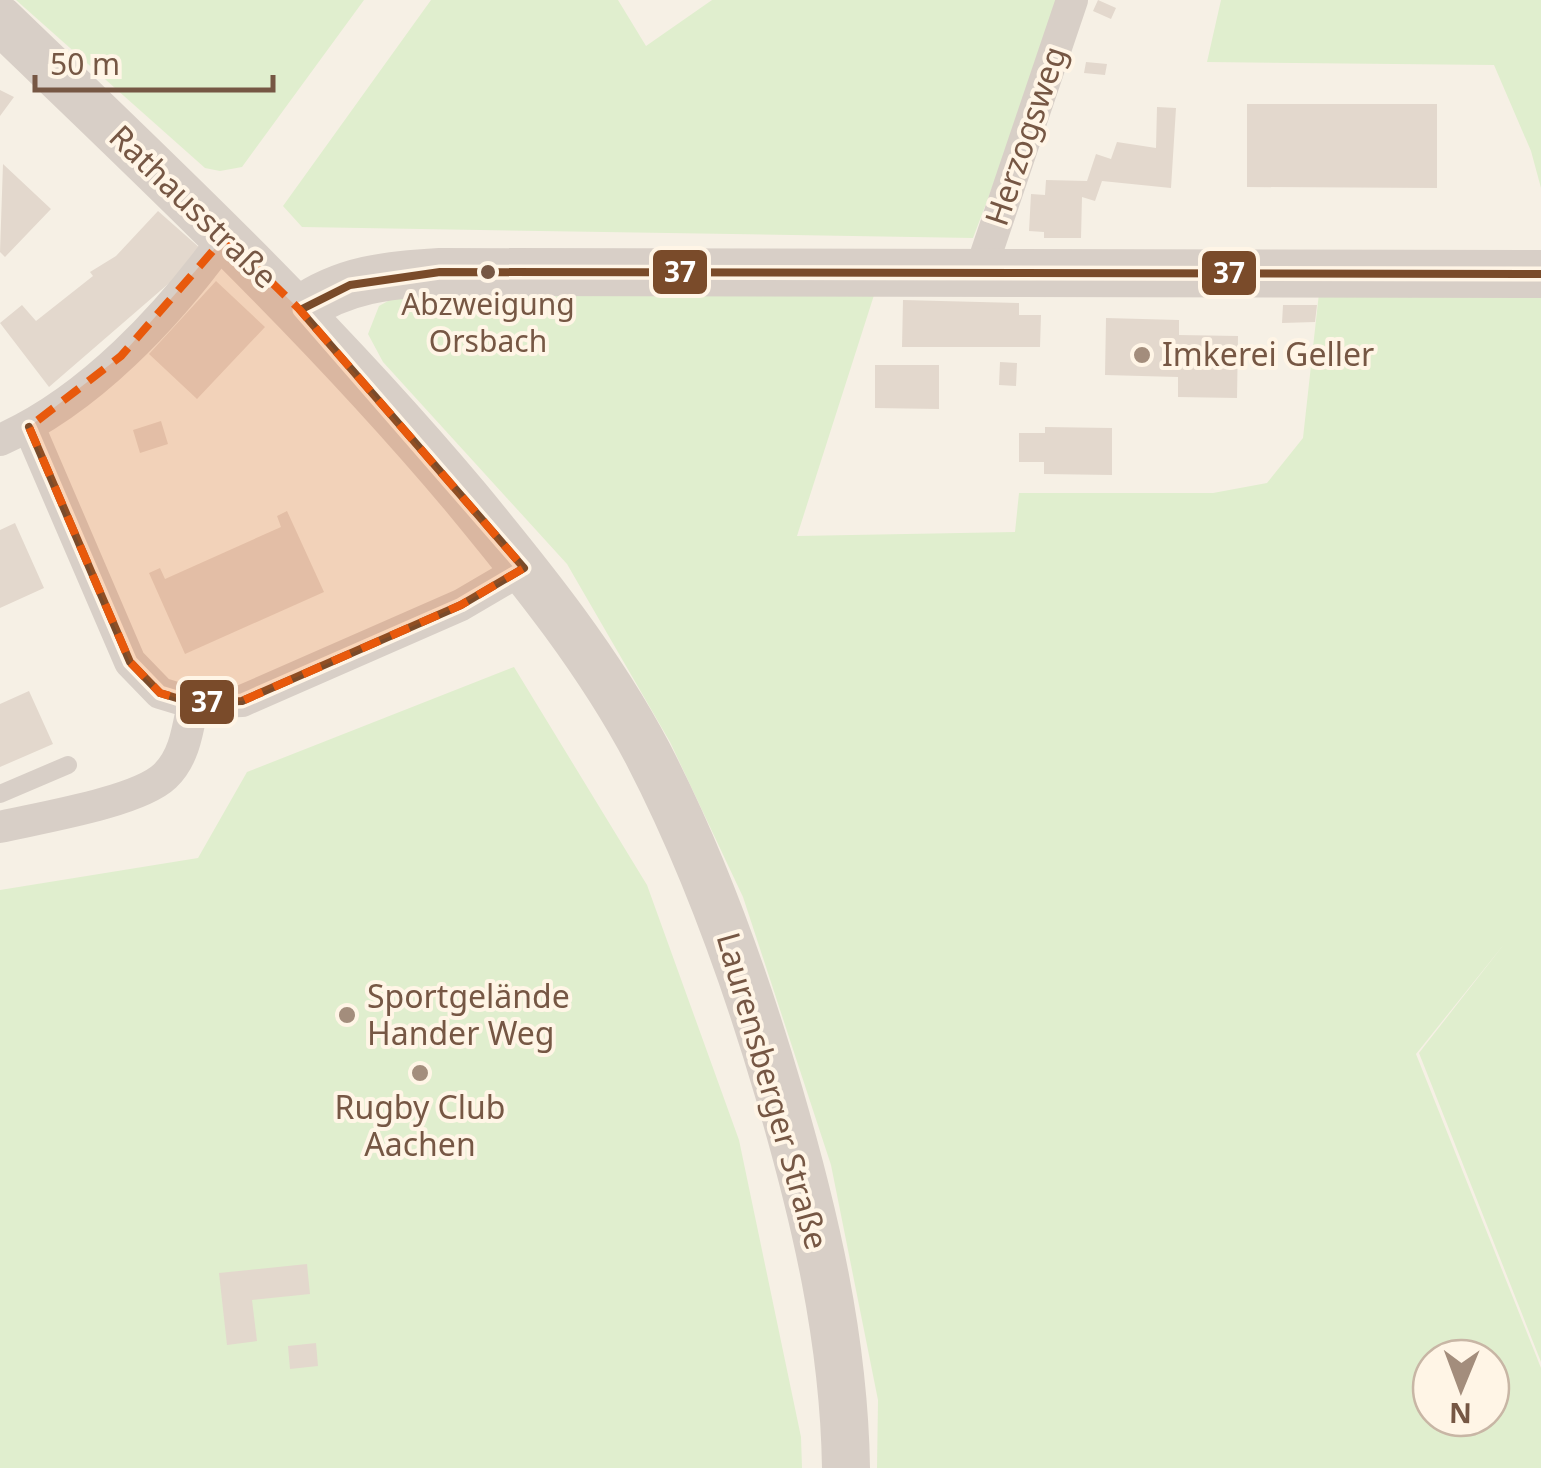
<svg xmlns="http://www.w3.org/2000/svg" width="1541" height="1468" font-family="'Noto Sans',sans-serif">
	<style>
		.green { fill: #e0eece; fill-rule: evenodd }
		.building { fill: #e3d8cd }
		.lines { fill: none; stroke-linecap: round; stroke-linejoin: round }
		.lane { stroke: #d8cfc7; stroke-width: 18 }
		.street { stroke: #d8cfc7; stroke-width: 32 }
		.secondary { stroke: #d8cfc7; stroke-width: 48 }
		.bus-1-casing { stroke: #fff5e6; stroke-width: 15 }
		.bus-1 { stroke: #7a4b2a; stroke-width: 8 }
		.marked { fill: #e8590c; fill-opacity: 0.2; stroke: #e8590c; stroke-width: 8; stroke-dasharray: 20 12; stroke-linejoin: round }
		.bus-dot { fill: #765744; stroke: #fff5e6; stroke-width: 4 }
		.poi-dot { fill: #a38d7c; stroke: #fff5e6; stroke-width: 4 }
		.labels { text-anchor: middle; stroke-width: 8; stroke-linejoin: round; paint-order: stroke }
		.bus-label { font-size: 30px; fill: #765744; stroke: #fff5e6 }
		.street-label { font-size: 32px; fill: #765744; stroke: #fff5e6 }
		.poi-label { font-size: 32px; fill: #765744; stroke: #fff5e6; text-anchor: start }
		.line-badge { stroke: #fff5e6; stroke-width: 4 }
		.badge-label { font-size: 28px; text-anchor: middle; font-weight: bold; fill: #fff }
	</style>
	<rect width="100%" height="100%" fill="#f6f0e5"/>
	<!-- green -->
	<path class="green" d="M16,0H364L242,167L220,171L205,168Z
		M431,0H618L646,46L712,0H1063L973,238L302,227L283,206Z
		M1221,0H1541V188L1531,151L1494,65L1207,62Z
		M406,291L875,292L797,536L1015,532L1019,493H1213L1267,483L1303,438L1319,293L1541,292V1362L1419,1053L1505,943L1416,1054L1541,1368V1468H877L878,1400L831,1165L743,897L670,742L567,564L383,362L368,334L379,306ZM1431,1358H1491V1418H1431Z
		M514,667L647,885L739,1140L801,1437L802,1468H0V890L198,858L247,772Z"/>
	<!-- building -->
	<path class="building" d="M1098,0L1116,8L1111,19L1093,11Z
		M1086,62L1107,64L1105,75L1084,73Z
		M0,90L14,97L0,116Z
		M1247,104H1437V188L1247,187Z
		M1157,107L1176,108L1171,188L1102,181L1095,201L1082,197L1081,238H1044V232L1029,231L1031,194L1045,195L1046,180L1087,181L1096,154L1111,159L1117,142L1156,148Z
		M3,164L51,209L5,257L0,252Z
		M158,211L201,249L175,278L49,387L0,323L22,305L36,321L93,276L90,272L116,256Z
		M216,281L265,327L197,399L149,354Z
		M903,300L1019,303V315H1041L1040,347H902Z
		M1283,305H1317L1315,322L1282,323Z
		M1106,318L1179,320V335L1238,336L1237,398L1178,397V377L1105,375Z
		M1000,362L1017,363L1016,386L999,385Z
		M875,365H939V409L875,408Z
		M161,421L168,444L140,453L133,430Z
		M1045,427L1112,428V475L1044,474V462H1019V433H1045Z
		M287,511L324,592L185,654L149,573L160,568L165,579L281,527L277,516Z
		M15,523L44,588L0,608V530Z
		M29,691L53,744L0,767V704Z
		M307,1264L310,1294L252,1300L257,1341L227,1345L219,1273Z
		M316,1343L318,1366L290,1369L288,1346Z"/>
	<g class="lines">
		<!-- lane -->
		<path class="lane" d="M0,794L68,765"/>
		<!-- street -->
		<path class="street" d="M980,272L1072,0
			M29,427L130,662L160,693L193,703L242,701L461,605L524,568
			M0,440C89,401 169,315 225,237
			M0,827C39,818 138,802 165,776C185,757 188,728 193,703"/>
		<!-- secondary -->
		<path class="secondary" d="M0,20C162,176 322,326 467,499C533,579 599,661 648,754C704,862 745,977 779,1093C815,1216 844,1339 846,1468
			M300,310C343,279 389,275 440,272L1541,274"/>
		<!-- bus-1 casing -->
		<g class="bus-1-casing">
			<path id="bus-1" d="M300,310L350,285L440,272L1541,274
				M300,310L524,568
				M29,427L130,662L160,693L193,703L242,701L461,605L524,568"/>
		</g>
		<!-- bus-1 -->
		<use href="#bus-1" class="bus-1"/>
	</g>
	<!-- marked area -->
	<path class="marked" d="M225,237L300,310L524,568L461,605L242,701L193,703L160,693L130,662L29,427L121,356Z"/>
	<!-- markers -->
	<circle class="bus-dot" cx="488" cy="272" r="9"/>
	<g class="poi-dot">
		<circle cx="1142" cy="355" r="10"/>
		<circle cx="347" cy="1015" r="10"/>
		<circle cx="420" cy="1073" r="10"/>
	</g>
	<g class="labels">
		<!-- bus labels -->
		<g class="bus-label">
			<text x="488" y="315">Abzweigung<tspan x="488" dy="37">Orsbach</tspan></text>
		</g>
		<!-- street labels -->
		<g class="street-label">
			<text transform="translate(1026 136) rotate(-71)" y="11">Herzogsweg</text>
			<text transform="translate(193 207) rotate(44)" y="11">Rathausstraße</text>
			<text transform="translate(772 1091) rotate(74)" y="11">Laurensberger Straße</text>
		</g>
		<!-- poi labels -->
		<g class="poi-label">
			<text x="1162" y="366">Imkerei Geller</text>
			<text x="367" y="1008">Sportgelände<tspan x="367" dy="37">Hander Weg</tspan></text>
			<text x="420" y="1119" text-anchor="middle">Rugby Club<tspan x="420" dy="37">Aachen</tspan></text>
		</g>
	</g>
	<g class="line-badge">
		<rect x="651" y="248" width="58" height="48" rx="10" fill="#7a4b2a"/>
		<rect x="1200" y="249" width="58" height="48" rx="10" fill="#7a4b2a"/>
		<rect x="178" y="678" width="58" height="48" rx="10" fill="#7a4b2a"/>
	</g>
	<g class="badge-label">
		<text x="680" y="282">37</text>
		<text x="1229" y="283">37</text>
		<text x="207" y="712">37</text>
	</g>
	<!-- north arrow -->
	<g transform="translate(1461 1388) rotate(181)"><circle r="48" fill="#fff5e6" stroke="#c8b6a5" stroke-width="2.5"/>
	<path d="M0-8L18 38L0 25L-18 38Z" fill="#a38d7c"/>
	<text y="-15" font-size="28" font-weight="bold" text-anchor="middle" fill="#765744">N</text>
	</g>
	<!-- scale -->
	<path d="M35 75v15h238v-15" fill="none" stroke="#765744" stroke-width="5"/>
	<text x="50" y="75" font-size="30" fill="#765744" stroke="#fff5e6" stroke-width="8" paint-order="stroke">50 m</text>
</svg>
